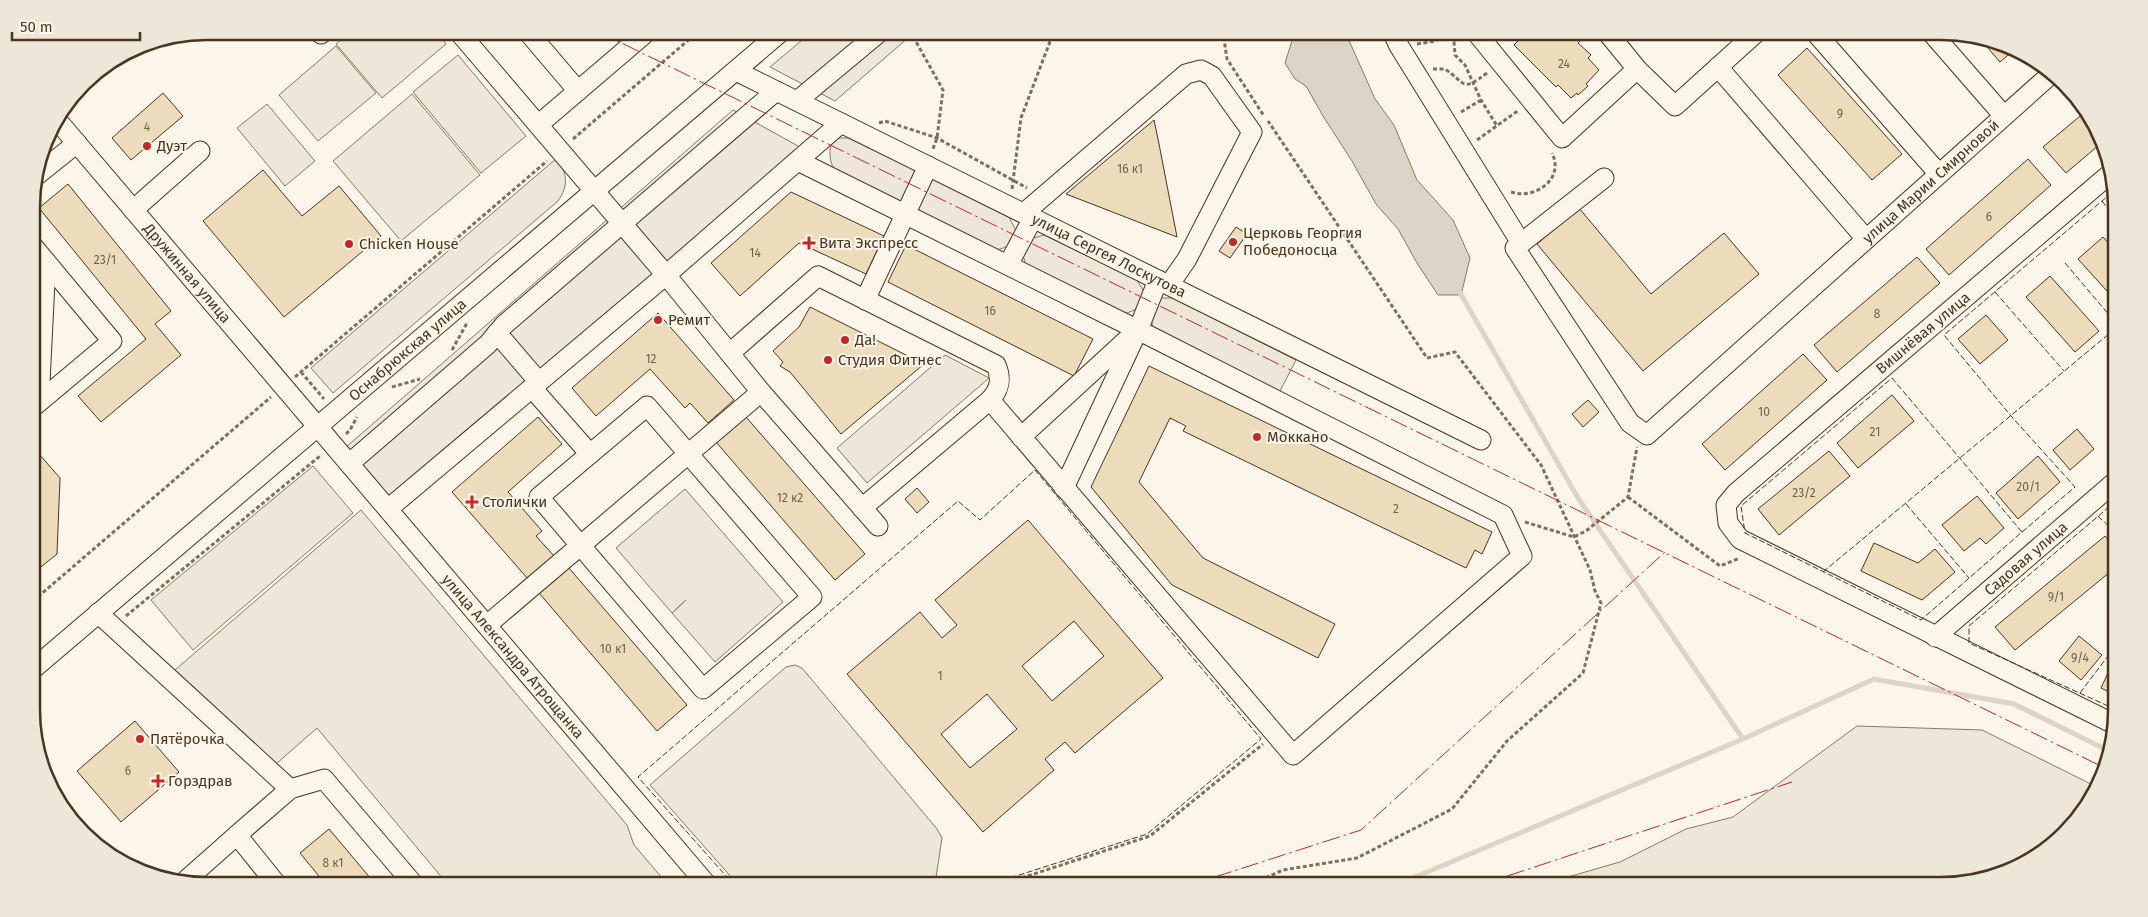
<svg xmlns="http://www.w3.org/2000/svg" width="2148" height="917" font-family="'Fira Sans',sans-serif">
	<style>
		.green { fill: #ede6d9; stroke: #887966 }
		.parking { fill: #ede7d9; stroke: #887966 }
		.water { fill: #dcd4c6; stroke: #887966 }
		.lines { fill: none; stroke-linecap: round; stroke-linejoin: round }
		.stream { stroke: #dcd4c6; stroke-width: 5 }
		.building { fill: #ecdcbc; stroke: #4a3520; fill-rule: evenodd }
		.minor-casing { stroke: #4a3520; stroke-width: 21 }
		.path { stroke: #7f6f5c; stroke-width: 3; stroke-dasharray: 4 2.5; stroke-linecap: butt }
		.minor { stroke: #fbf6e9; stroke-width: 19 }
		.fence { stroke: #4a3520; stroke-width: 1; stroke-dasharray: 6 2.5; stroke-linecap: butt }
		.power { stroke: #c62828; stroke-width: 1; stroke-dasharray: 18 4 2.5 4; stroke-linecap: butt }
		.poi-dot { fill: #c62828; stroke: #fbf6e9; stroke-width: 2 }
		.labels { text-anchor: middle; stroke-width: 4; stroke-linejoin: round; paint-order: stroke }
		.number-label { font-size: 12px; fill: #725f47 }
		.poi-label { font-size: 15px; fill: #4a3520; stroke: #fbf6e9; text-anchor: start }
		.street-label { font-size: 15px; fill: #4a3520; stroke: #fbf6e9 }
		.rim { fill: none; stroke: #4a3520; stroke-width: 2.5 }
	</style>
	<rect width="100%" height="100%" fill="#fbf6e9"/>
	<!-- green -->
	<path class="green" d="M351,31H436L446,44L382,98L336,44Z
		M336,46L376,93L318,141L279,95Z
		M458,55L526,136L481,173L413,92Z
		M412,94L480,175L401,241L333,161Z
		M267,104L315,161L285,186L237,128Z
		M836,138H848L919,172L902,203C888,196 843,179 834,168C829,162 829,149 832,141Z
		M557,158C567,174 569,185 558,201L333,393L311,368Z
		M930,177L1009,217L1016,231C1011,244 1009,248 995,250L914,210Z
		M1044,235L1136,279L1145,293L1137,309L1122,315L1026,266L1023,255L1030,239Z
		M1160,298H1173L1296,360L1280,391L1153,327L1150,316Z
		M945,355L989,378L867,483L837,448Z
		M685,489L783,602L715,662L672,613L686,600L672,613L616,548Z
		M361,510L627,825L634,845L669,886H449L317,728L276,764L175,670Z
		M795,665L802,668L937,829L942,838L936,877L911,886H739L650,785L786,667Z
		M1857,726L1982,730L2097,787L2080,817L2039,856L1952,885H1540L1620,862L1686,829L1733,817Z"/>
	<!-- parking -->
	<path class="parking" d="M813,31H916L835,101L770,67Z
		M733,110L816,156L397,512L344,449Z
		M313,466L353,513L193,650L151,600Z"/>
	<!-- water -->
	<path class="water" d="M1295,31H1336L1347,36L1375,99L1394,125L1417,180L1453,220L1470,258L1461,295H1438L1417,263L1398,229L1376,204L1352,161L1323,116L1306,86L1295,79L1285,63Z"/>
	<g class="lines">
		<!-- stream -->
		<path class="stream" d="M1459,291L1578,498L1743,739
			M1394,886L1743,739L1874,679L2014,704L2109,751"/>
	</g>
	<!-- building -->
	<path class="building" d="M1508,31H1573L1581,40L1578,43L1591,55L1588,58L1599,70L1586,84L1588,86L1578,95L1577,93L1571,98L1558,85L1556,87L1514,45L1518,41Z
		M1980,39L2008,45L2014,50L2000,62Z
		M1807,48L1902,154L1872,180L1778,75Z
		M163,93L183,116L131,160L112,138Z
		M2085,112L2099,145L2066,173L2043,147Z
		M1154,120L1159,144L1177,237L1066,194Z
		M2028,159L2051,185L1949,275L1926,249Z
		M263,170L302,216L339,186L381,236L284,317L203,221Z
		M68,184L171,311L155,324L181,355L101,422L78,396L146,339L39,208Z
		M791,192L884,236L866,274L799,243L740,296L711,263Z
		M1579,208L1651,294L1724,233L1759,274L1643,371L1537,244Z
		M1236,227L1247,234L1230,258L1219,251Z
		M2103,237L2115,251L2116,301L2078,259Z
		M906,245L1093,339L1074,376L888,282Z
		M1917,257L1940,283L1837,372L1814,345Z
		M2050,276L2099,331L2075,352L2026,297Z
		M810,307L924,364L841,434L790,372L780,366L783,362L773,351L799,327Z
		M658,313L734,400L708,423L690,403L685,408L650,369L596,416L572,388Z
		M1986,315L2008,340L1980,364L1958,339Z
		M1803,354L1827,380L1725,470L1702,444Z
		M1149,366L1492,532L1482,554L1475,550L1466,568L1183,431L1186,426L1170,418L1139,482L1203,558L1335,624L1318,658L1172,585L1091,487Z
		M1892,395L1914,421L1858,468L1837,443Z
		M1588,400L1599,412L1583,427L1572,414Z
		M538,417L562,444L508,492L542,531L536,536L554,556L528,579L452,492Z
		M746,417L865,554L835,580L716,442Z
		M2077,429L2094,449L2070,470L2053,450Z
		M32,446L60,478L57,554L32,574Z
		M1829,451L1850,476L1779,535L1758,509Z
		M2038,456L2060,482L2018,519L1996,493Z
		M917,488L929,502L917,513L905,499Z
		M1977,496L2004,528L1986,544L1980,538L1964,551L1942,525Z
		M1028,520L1163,678L1075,753L1065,742L1045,759L1054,770L983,832L847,674L920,612L942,638L957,625L935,600ZM1074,621L1104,656L1052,701L1022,666ZM987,694L1017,729L970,768L941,734Z
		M2105,536L2116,549V567L2015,650L1995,627Z
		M1874,543L1918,563L1935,549L1955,572L1922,600L1861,571Z
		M568,567L687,705L657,731L539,593Z
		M2079,636L2102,655L2081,680L2059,661Z
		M2114,660L2117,661V696L2101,688Z
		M135,721L179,772L121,822L77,771Z
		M329,829L377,886H327L300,853Z"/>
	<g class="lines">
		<!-- minor casing -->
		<g class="minor-casing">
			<g id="minor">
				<path d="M458,31L666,275L761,392L878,526"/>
				<path d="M527,31L578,91"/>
				<path d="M1392,31L1399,46L1521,243"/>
				<path d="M1475,31L1562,138L1637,69L1606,31"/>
				<path d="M1814,31L1939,174"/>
				<path d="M1930,31L2004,116"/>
				<path d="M321,34L324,31"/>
				<path d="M1718,67L1866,239"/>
				<path d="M1637,69L1675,106L1758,31"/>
				<path id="s1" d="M736,71L1481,440"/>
				<path d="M797,101L881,31"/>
				<path id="s2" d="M57,120L708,886"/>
				<path d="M538,125L648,31"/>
				<path d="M798,161L1138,330L1503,515L1522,556L1293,755L990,400"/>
				<path d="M2111,173L1736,493L1726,505L1728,523L1740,539L2114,724"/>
				<path d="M37,175L77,143"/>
				<path id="s3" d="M1604,178L1515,248L1630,423L1647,435L2049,76"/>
				<path d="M133,210L200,151"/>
				<path d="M1024,213L1186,74L1201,70L1212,76L1252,132L1187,259L1169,285"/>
				<path d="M32,245L112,341L32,408"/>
				<path d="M1008,265L1033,218"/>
				<path d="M865,300L928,166"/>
				<path d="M497,333L539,382"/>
				<path d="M730,353L818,276L996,365C1002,379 1000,389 990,400L862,508"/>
				<path d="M532,388L590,454"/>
				<path d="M39,402L46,262"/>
				<path d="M647,406L812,597L703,689L539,497Z"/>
				<path d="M1021,437L1131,336"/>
				<path d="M350,463L488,344L504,325L776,91"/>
				<path d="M1064,488L1138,330L1158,280"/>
				<path d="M388,509L666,275L841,123"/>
				<path d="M98,613L290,789"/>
				<path d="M487,625L761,392"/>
				<path id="s4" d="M1935,637L2116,481"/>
				<path id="s5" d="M33,669L782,31"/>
				<path d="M185,881L237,835"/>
				<path d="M278,886L237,835L290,789L324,779L415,886"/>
			</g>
		</g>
		<!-- path -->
		<path class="path" d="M910,31L943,90L937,138L933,149
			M1221,31L1224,39L1227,59L1264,116
			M1443,37H1450L1454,42L1455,55L1465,65L1481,100L1497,126
			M1417,44L1435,41L1443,37L1444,31
			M1433,69H1445C1466,83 1461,93 1487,73
			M1461,112L1481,100
			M879,123L885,121L937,138L1027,188
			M573,139L699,31
			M1477,140L1519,110
			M1012,189L1021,118L1054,31
			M1511,192C1535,200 1565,179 1552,153
			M452,350L467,323
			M301,372L324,399
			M295,377L547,161
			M392,387L420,379
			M346,434L350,430L357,417
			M1628,497L1720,566L1740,558
			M1525,522L1574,537L1586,531L1628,497L1637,447
			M33,601L271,397
			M126,616L320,456
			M997,886L1150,836L1263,744
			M1248,886L1283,870L1357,858L1452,809L1507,741L1583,673L1601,603L1595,591L1590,570L1541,465L1455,352L1427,358L1268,121"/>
		<!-- minor -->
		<use href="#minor" class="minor"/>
		<!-- fence -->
		<path class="fence" d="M2102,201L2115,218
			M2065,263L2116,323
			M1995,292L2064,371
			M1892,378L2022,532L1921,620L1745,533L1741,506Z
			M2116,501L1969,626V643L2117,710
			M1906,504L1969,578
			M2098,516L2116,533
			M2022,532L2075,487L2011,416L1944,335L2115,190
			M1823,572L2116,328
			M2080,693L2117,644
			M735,886L638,777L958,501L980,520L1035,470L1261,739L1147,834L985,886"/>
		<!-- power -->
		<path class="power" d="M597,31L2105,768
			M1480,885L1792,782
			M1187,886L1361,830L1665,552"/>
	</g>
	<!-- markers -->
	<g class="poi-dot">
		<circle cx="147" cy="146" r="5"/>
		<circle cx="1233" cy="242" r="5"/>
		<path d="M806.5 235.5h5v5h5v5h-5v5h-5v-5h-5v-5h5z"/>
		<circle cx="349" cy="244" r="5"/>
		<circle cx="658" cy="320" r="5"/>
		<circle cx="845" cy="340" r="5"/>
		<circle cx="828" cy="360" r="5"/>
		<circle cx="1257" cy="437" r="5"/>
		<path d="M469.5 494.5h5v5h5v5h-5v5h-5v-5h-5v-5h5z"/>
		<circle cx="140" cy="739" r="5"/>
		<path d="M155.5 773.5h5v5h5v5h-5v5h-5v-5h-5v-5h5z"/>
	</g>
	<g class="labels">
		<!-- number labels -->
		<g class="number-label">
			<text x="1564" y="68">24</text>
			<text x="1840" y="118">9</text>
			<text x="147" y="131">4</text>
			<text x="1130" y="173">16 к1</text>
			<text x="1989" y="221">6</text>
			<text x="755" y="257">14</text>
			<text x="105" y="264">23/1</text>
			<text x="990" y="315">16</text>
			<text x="1877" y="318">8</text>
			<text x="651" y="363">12</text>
			<text x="1764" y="416">10</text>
			<text x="1875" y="436">21</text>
			<text x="2028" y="491">20/1</text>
			<text x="1804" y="497">23/2</text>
			<text x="790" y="502">12 к2</text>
			<text x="1396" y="513">2</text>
			<text x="2056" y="601">9/1</text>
			<text x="613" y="653">10 к1</text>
			<text x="2080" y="662">9/4</text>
			<text x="940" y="680">1</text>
			<text x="128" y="775">6</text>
			<text x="333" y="867">8 к1</text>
		</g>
		<!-- poi labels -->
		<g class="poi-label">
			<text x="157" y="151">Дуэт</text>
			<text x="1243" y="238">Церковь Георгия<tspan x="1243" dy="17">Победоносца</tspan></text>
			<text x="819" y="248">Вита Экспресс</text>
			<text x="359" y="249">Chicken House</text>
			<text x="668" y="325">Ремит</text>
			<text x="855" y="345">Да!</text>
			<text x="838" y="365">Студия Фитнес</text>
			<text x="1267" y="442">Моккано</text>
			<text x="482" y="507">Столички</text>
			<text x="150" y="744">Пятёрочка</text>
			<text x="168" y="786">Горздрав</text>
		</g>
		<!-- street labels -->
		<g class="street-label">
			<text dy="5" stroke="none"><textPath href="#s3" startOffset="724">улица Марии Смирновой</textPath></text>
			<text dy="5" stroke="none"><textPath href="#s1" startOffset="416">улица Сергея Лоскутова</textPath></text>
			<text dy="5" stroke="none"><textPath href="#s2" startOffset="201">Дружинная улица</textPath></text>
			<text transform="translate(1923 333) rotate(-40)" y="5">Вишнёвая улица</text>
			<text dy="5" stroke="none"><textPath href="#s5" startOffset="492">Оснабрюкская улица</textPath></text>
			<text dy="5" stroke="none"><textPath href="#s4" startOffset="120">Садовая улица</textPath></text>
			<text dy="5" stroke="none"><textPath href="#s2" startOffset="704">улица Александра Атрощанка</textPath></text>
		</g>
	</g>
	<!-- crop -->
	<path d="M0 0H2148V917H0ZM207 40H1941A167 167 0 0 1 2108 207V710A167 167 0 0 1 1941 877H207A167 167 0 0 1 40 710V207A167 167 0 0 1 207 40Z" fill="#ede7d9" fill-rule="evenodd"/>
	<path class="rim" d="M207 40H1941A167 167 0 0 1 2108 207V710A167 167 0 0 1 1941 877H207A167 167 0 0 1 40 710V207A167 167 0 0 1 207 40Z"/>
	<!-- scale -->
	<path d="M12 32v8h128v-8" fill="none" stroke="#4a3520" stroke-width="2.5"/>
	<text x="20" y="32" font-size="15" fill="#4a3520" stroke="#fbf6e9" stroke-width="4" paint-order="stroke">50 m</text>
</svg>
